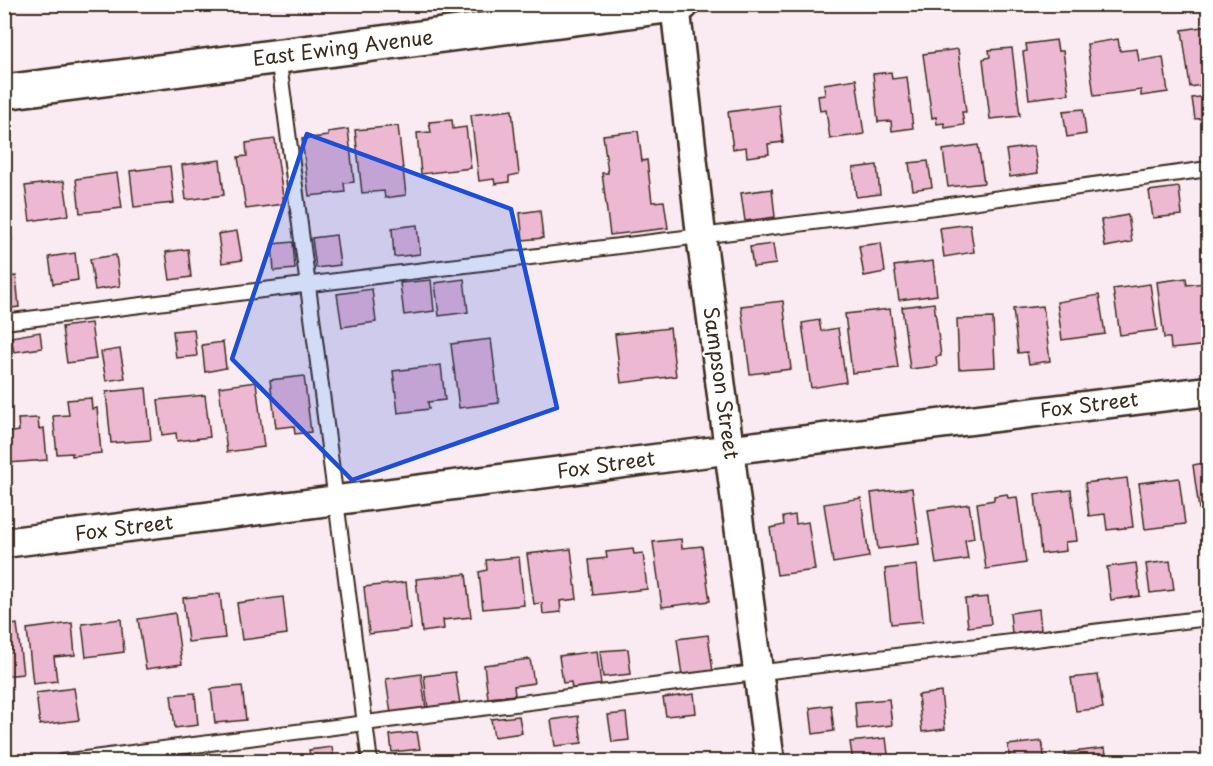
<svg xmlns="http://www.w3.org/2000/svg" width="1213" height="766" font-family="'Playpen Sans',sans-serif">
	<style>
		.building { fill: #edb8d2; stroke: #3b2a1e; stroke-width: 1.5 }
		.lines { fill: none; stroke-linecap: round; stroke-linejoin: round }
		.service-casing { stroke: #3b2a1e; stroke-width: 18 }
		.minor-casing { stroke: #3b2a1e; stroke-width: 33 }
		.tertiary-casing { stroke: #3b2a1e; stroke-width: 38 }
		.service { stroke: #fff; stroke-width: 14 }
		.minor { stroke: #fff; stroke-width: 28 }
		.tertiary { stroke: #fff; stroke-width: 33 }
		.marked { fill: #1d4ed8; fill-opacity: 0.2; stroke: #1d4ed8; stroke-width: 4.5; stroke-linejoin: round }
		.labels { text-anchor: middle; stroke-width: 4.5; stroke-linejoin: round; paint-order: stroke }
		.street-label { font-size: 20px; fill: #3b2a1e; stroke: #fff }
	</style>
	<rect width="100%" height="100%" fill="#faeaf2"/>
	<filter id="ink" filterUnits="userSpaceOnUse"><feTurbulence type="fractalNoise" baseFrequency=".0167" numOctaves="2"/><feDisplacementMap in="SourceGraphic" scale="12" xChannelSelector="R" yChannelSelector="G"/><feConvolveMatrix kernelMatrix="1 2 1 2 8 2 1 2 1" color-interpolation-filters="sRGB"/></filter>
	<g filter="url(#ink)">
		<!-- building -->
		<path class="building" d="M1208,26V84L1190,87L1182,30Z
			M1118,39L1120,51L1137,49L1139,61L1163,57L1168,92L1141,96V90L1094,96L1087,44Z
			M1056,40L1058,51H1063L1069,94L1029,99L1023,52L1027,51L1026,44Z
			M1012,48L1020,116L990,119L983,59L990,57L989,50Z
			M958,49L966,112H962L964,125L945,128L944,123L937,124L936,117L932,118L923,54Z
			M891,72L892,79L907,77L913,128L892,131L891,121L878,122L873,74Z
			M856,79L864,134L830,139L826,110L820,111L818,96L825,95L824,84Z
			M1208,96V118L1195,119L1192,98Z
			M779,105L783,142L768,144L769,154L747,157L746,147L733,149L728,112Z
			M1083,109L1086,134L1067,137L1063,111Z
			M512,110L519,174L509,176V182L495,184L494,179L479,181L471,115Z
			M452,120L453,129L466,127L471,168L421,174L417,133L431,132L429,122Z
			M398,126L406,195L385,198L384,191L362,193L355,130Z
			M348,129L354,182L344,183L345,192L309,196L302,139L328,136V132Z
			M638,131L642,161L647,160L652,202L664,201L668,228L610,235L602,173H608L603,135Z
			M275,139L284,204L246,209L238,157L247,156L246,143Z
			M978,145L984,183L948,187L943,150Z
			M1034,146L1038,173L1010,177L1006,150Z
			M220,160L224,195L186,200L182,165Z
			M928,161L932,187L913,190L909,163Z
			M877,165L880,194L856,197L853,168Z
			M170,166L174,203L134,207L130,171Z
			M117,173L122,208L80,213L76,179Z
			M64,181L69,215L30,221L25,186Z
			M1179,187L1182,215L1153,218L1149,191Z
			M4,189L12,241L4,243Z
			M772,189L775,217L745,221L741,193Z
			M540,210L543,238L523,240L520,213Z
			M1128,215L1132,242L1105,247L1101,220Z
			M970,224L974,252L944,257L940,228Z
			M417,225L420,254L394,257L392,228Z
			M237,231L242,260L222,263L218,234Z
			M336,235L340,265L316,268L312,238Z
			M293,242L295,269L274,271L272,244Z
			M881,243L885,272L864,276L859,246Z
			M773,244L776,264L753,267L750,247Z
			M188,249L191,277L170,280L166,252Z
			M75,253L78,280L53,284L49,257Z
			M116,255L120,286L95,290L90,259Z
			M933,261L937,295L899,300L894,266Z
			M16,276L19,307L4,309V277Z
			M1186,278L1187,285L1205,283L1208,345L1171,349L1170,338H1164L1157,282Z
			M464,279L468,312L439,316L435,283Z
			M431,280L434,311L404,315L400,283Z
			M1150,284L1157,330L1120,335L1113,289Z
			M372,289L376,322L342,327L337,294Z
			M1099,295L1105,334L1062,340L1057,302Z
			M783,301L791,369L750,374L741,306Z
			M934,303L941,356L936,357L937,366L910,369L902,307Z
			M1043,306L1050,361L1029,364L1027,352L1018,353L1013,309Z
			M890,309L898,368L852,373L845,314Z
			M993,318L995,367L959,369L957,319Z
			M819,320L821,331L838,328L846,382L811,388L802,323Z
			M91,323L96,359L67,363L62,327Z
			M670,328L676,376L621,383L615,334Z
			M194,329L197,356L176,358L173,331Z
			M40,332L42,348L14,352L11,337Z
			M491,339L499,403L459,408L451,344Z
			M223,342L226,368L205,372L202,345Z
			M120,349L125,378L106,381L101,352Z
			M441,365L445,400L428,402L429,409L398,413L393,371Z
			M304,376L311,432L295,434L294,426L276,428L270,380Z
			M256,382L264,447L227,452L219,387Z
			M146,388L151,440L111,443L106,392Z
			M205,395L210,437L177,441L176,433L162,435L158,400Z
			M91,398L92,409L97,408L101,453L72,456V453L57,454L53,416L69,415L67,400Z
			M38,418L39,429L44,428L47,460L8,463L6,433L19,431L18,419Z
			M1208,462V508L1199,509L1193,465Z
			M1127,478L1133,527L1107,530L1105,514L1089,516L1085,483Z
			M1179,478L1185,524L1145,529L1139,483Z
			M912,488L919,544L878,549L871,493Z
			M1071,490L1077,541L1065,542L1066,551L1041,554L1035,494Z
			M1007,494L1008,498L1017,497L1026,563L986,569L977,503L994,500V496Z
			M861,498L869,557L833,563L824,504Z
			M969,504L974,538L965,540L968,559L936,564L928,510Z
			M795,515L796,524L808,522L815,570L777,575L770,528L784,525L783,517Z
			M681,539L682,548L702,546L710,601L662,607L653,542Z
			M571,549L577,599L560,601L561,612L543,614L542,603L534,604L527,554Z
			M633,549L634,554L643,553L647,589L593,595L589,560L607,558L606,552Z
			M519,557L524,605L483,609L479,572L487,570L486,560Z
			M1170,561L1174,590L1150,593L1146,564Z
			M1136,563L1140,596L1111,600L1107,567Z
			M917,565L923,621L891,624L885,569Z
			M466,574L471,617L443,620L444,629L422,632L416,579Z
			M406,582L411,629L369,634L364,587Z
			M220,594L225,638L188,642L183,598Z
			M283,597L287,634L242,640L237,603Z
			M988,597L991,624L968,627L965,599Z
			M1039,609L1041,630L1012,634L1010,613Z
			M175,613L182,664L146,669L138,619Z
			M121,619L124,652L86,657L82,624Z
			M72,623L75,655L54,657L57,681L33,684L27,629Z
			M17,624L23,674L4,676V626Z
			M708,635L713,672L682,676L677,639Z
			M628,649L631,674L603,677L600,651Z
			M597,651L601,685L572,689L571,682L563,683L559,656Z
			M530,659L534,683L514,686L515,695L488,698L484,665Z
			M455,672L460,704L428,709L424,676Z
			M421,674L426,709L391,714L386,679Z
			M1098,675L1103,708L1076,711L1071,678Z
			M242,686L246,720L215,723L211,689Z
			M74,688L79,720L40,725L36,693Z
			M941,692L945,729L922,732L918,695Z
			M195,693L198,725L175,728L171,695Z
			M694,694L696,713L666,716L663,698Z
			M889,699L892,725L857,729L855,702Z
			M831,705L834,731L813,734L810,708Z
			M626,713L629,740L612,742L608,715Z
			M519,716L522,733L494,737L491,719Z
			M578,716L582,743L555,746L551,720Z
			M417,732L420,749L392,752L390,735Z
			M886,738L889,762H853L850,742Z
			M1042,741L1045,762H1010L1008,745Z
			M332,747L334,762H311L309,750Z
			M1105,748L1107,762H1066L1065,753Z"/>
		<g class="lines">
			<!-- service casing -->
			<g class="service-casing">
				<path id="service" d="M278,56L370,762
					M4,322L935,207L1208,169
					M62,762L739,675L1208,618"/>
			</g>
			<!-- minor casing -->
			<g class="minor-casing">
				<path id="minor" d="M675,4L701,235L770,762
					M4,543L709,452L1208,391"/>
			</g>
			<!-- tertiary casing -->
			<g class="tertiary-casing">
				<path id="tertiary" d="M4,92L682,4"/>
			</g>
			<!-- service -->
			<use href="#service" class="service"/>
			<!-- minor -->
			<use href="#minor" class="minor"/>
			<!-- tertiary -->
			<use href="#tertiary" class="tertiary"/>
		</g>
	</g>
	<!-- marked area -->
	<path class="marked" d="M307,134L511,209L557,408L352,480L232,359Z"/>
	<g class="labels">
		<!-- street labels -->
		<g class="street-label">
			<text transform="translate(343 48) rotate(-7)" y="7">East Ewing Avenue</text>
			<text transform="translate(721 383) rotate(82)" y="7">Sampson Street</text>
			<text transform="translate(1089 405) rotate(-7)" y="7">Fox Street</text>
			<text transform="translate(606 465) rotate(-8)" y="7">Fox Street</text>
			<text transform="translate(124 528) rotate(-7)" y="7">Fox Street</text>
		</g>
	</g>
	<!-- margin -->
	<rect width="1213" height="766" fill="none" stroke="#fff" stroke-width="24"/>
	<rect x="12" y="12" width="1189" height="742" fill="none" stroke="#3b2a1e" stroke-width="2" filter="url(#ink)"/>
</svg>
